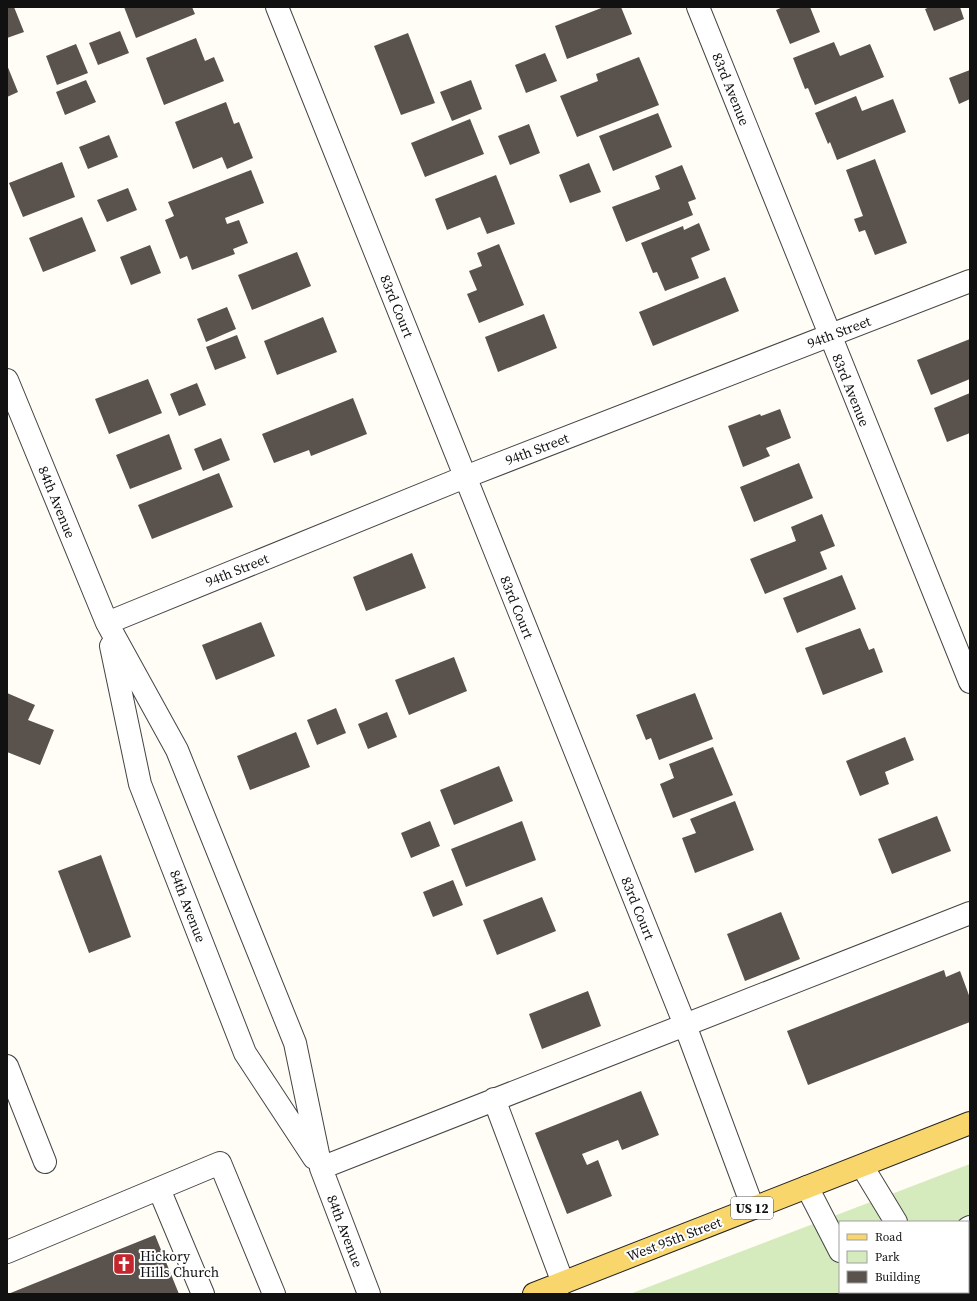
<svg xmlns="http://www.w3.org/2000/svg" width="977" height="1301" font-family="'Source Serif 4',serif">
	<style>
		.green { fill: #d5ebbd; fill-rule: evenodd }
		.building { fill: #5a524d }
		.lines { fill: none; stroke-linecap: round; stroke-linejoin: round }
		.minor-casing { stroke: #444; stroke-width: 24 }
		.major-casing { stroke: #222; stroke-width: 24 }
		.minor { stroke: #fff; stroke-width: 22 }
		.major { stroke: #f9d66b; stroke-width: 22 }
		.labels { text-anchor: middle; stroke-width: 4; stroke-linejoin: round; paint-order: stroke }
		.shield { fill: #fff; stroke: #585858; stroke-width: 1 }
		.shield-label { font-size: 13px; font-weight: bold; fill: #111 }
		.street-label { font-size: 14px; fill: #111; stroke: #fff }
		.poi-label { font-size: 14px; fill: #111; stroke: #fff; text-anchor: start }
	</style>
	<rect width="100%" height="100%" fill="#fffdf5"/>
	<!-- green -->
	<path class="green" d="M970,1164V1294H630ZM840,1222H968V1292H840Z"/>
	<!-- building -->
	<path class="building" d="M7,7H14L24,32L7,38Z
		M124,7H192L195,14L136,38Z
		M604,7H621L632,34L567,59L555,26Z
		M783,7H810L820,32L790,44L776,10Z
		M930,7H960L964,19L934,31L925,9Z
		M120,31L129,53L98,65L89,43Z
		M408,33L435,103L401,115L374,46Z
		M196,38L205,61L214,57L224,81L164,105L146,58Z
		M834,42L840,56L870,44L884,77L815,105L808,88L805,89L793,58Z
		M76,44L88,73L57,85L46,56Z
		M545,53L557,81L526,93L515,65Z
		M639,57L659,105L577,137L560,96L598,81L596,74Z
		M7,65L18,92L7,97Z
		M970,70V99L959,104L949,78Z
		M86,80L96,102L65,115L56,92Z
		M471,80L482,109L452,121L440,92Z
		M856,96L862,111L893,99L906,132L837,160L830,142L828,144L815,113Z
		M226,102L234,124L239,122L253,158L227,169L222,157L193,169L175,122Z
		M658,113L672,147L613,171L599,136Z
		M470,119L484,154L425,177L411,143Z
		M529,124L540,153L510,165L498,136Z
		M109,135L118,157L88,169L79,147Z
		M875,159L907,243L875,255L865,230L859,232L854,219L863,216L846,170Z
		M62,162L75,197L23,217L9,183Z
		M589,163L601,192L570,203L559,175Z
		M682,165L696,199L688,202L693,215L626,242L612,207L660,189L655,176Z
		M251,170L264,203L225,218L227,224L239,220L248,243L233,249L235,254L192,270L187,256L180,259L165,220L174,216L168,202Z
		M496,175L515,224L487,234L480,217L447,230L435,199Z
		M128,188L137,210L107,222L97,200Z
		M82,217L96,251L43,272L29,238Z
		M699,223L710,250L691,258L699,278L665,291L657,272L653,273L641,243L683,226L684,230Z
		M499,244L524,305L479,323L467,294L477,290L469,271L482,266L477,253Z
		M150,245L161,273L131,285L120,257Z
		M297,252L311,286L252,310L238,275Z
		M725,277L739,311L653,346L639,312Z
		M227,307L236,329L206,342L197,319Z
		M544,314L557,348L498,372L485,337Z
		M323,317L337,352L277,375L264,341Z
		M237,335L246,358L215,370L206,347Z
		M970,339V379L931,395L917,360Z
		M148,379L162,413L109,434L95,399Z
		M197,383L206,405L179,416L170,394Z
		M970,393V433L947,442L934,408Z
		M353,398L367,434L311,456L309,450L274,463L262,434Z
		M780,409L791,438L766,448L770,456L743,467L728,426L760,414L761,416Z
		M169,434L182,469L130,489L116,455Z
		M221,438L230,460L203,471L194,449Z
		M799,463L813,498L754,522L740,487Z
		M219,473L233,507L152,539L138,505Z
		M822,514L835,546L820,552L827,569L765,594L750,559L796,541L791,527Z
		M412,553L426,588L366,611L353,577Z
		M842,575L856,609L797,633L783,598Z
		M261,622L275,656L216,680L202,645Z
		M860,628L869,650L874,648L883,672L823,695L805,648Z
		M454,657L467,691L409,715L395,680Z
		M7,693L35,705L28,720L54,730L40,765L7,752Z
		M695,693L713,739L659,760L651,738L646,740L636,715Z
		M336,708L346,733L317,745L307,720Z
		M387,712L397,737L368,749L358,724Z
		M296,732L310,767L250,790L237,756Z
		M905,737L914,760L885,772L889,784L860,796L846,761Z
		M713,747L733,795L673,818L660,784L674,778L669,764Z
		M499,766L513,801L454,825L440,790Z
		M735,801L754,850L695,873L682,838L696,833L690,819Z
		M937,816L951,851L892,874L878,839Z
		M430,821L440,846L411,858L401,833Z
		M522,821L536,860L466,887L451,849Z
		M101,855L131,937L89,953L58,871Z
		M453,880L463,905L433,917L423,892Z
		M542,897L556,931L497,955L483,920Z
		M781,912L800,959L745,981L727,934Z
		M944,970L946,977L960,971L970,998V1022L808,1085L787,1031Z
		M588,991L601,1026L542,1049L529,1014Z
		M641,1091L659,1135L622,1150L618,1140L582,1154L587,1165L598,1160L612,1196L567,1214L535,1133Z
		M155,1235L179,1294H8Z"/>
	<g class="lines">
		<!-- minor casing -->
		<g class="minor-casing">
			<path id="minor" d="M277,7L685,1025L753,1208
				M698,7L970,682
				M7,380L107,623L177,750L295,1043L321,1168L369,1294
				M107,623L465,477L970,281
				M111,646L140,784L245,1053L314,1158
				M7,1066L45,1162
				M494,1099L563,1283
				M862,1166L896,1222
				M321,1168L970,913
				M807,1187L840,1251
				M159,1189L203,1294
				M968,1228L970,1227
				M7,1252L220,1163L274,1294
				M968,1268L970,1269
				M873,1292L875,1294
				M899,1294L900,1292"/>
		</g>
		<!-- major casing -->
		<g class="major-casing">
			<path id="major" d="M534,1294L970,1123"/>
		</g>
		<!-- minor -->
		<use href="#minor" class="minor"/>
		<!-- major -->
		<use href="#major" class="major"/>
	</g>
	<!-- icons -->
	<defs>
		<g id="church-square" transform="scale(1.15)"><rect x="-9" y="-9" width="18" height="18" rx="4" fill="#c4262e" stroke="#fff"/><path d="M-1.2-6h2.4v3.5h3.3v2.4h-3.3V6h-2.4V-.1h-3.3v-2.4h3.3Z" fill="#fff"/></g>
	</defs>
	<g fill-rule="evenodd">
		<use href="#church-square" x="124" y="1264"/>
	</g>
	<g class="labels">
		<!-- shield labels -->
		<rect class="shield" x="731" y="1197" width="42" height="22" rx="3"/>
		<g class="shield-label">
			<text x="752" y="1213">US 12</text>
		</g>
		<!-- street labels -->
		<g class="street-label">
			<text transform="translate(731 89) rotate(68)" y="5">83rd Avenue</text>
			<text transform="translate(397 306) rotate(68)" y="5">83rd Court</text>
			<text transform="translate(839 332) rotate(-21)" y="5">94th Street</text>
			<text transform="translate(851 390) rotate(68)" y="5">83rd Avenue</text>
			<text transform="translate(537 449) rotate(-21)" y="5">94th Street</text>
			<text transform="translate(57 502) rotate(68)" y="5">84th Avenue</text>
			<text transform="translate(237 570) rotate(-22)" y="5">94th Street</text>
			<text transform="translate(517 607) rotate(68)" y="5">83rd Court</text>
			<text transform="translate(188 906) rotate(69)" y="5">84th Avenue</text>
			<text transform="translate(638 908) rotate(68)" y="5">83rd Court</text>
			<text transform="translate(345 1231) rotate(69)" y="5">84th Avenue</text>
			<text transform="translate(674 1239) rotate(-21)" y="5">West 95th Street</text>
		</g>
		<!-- poi labels -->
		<g class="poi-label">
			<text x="140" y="1261">Hickory<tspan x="140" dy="16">Hills Church</tspan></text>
		</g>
	</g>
	<!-- border -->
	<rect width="977" height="1301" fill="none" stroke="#111111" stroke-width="16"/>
	<!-- legend -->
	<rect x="839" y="1221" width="130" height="72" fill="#ffffff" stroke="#a0a0a0"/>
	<rect x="847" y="1234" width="20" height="6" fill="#f9d66b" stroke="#a0a0a0"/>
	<text x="875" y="1241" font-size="12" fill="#111111">Road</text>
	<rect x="847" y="1251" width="20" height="12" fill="#d5ebbd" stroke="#a0a0a0"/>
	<text x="875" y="1261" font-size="12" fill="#111111">Park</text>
	<rect x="847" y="1271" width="20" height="12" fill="#5a524d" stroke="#a0a0a0"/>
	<text x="875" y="1281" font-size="12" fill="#111111">Building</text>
</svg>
